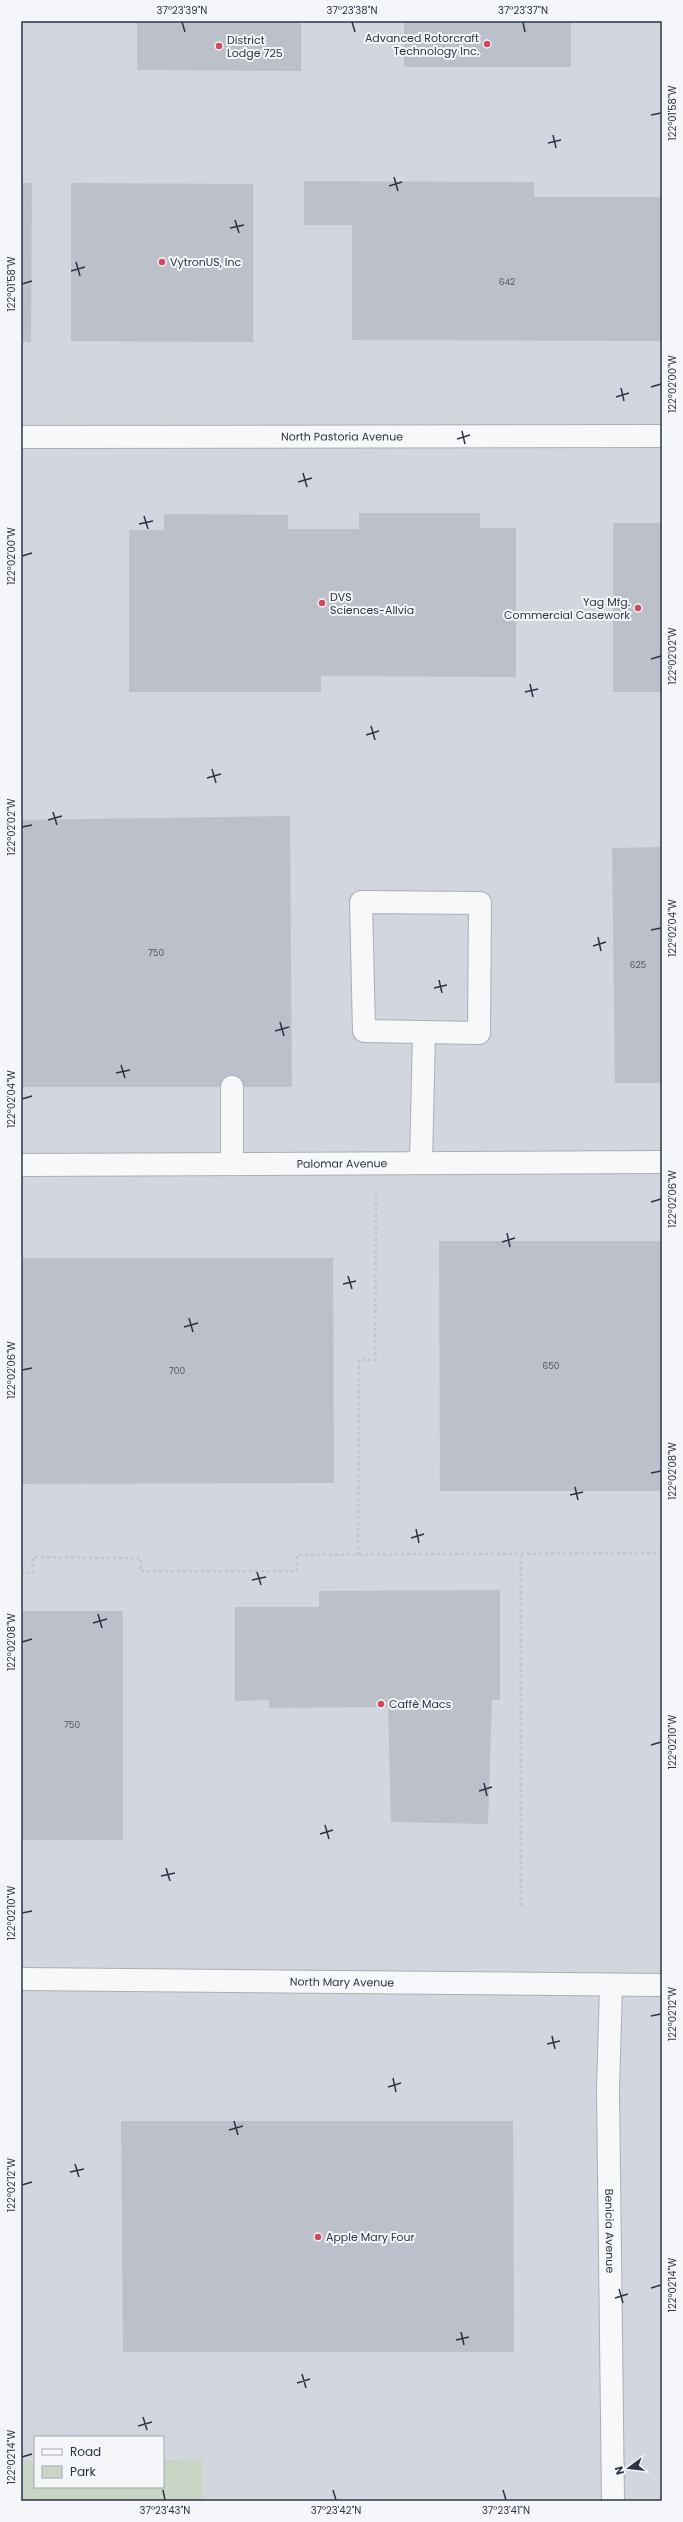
<svg xmlns="http://www.w3.org/2000/svg" width="683" height="2522" font-family="Poppins,sans-serif">
	<style>
		.built { fill: #d2d6de }
		.green { fill: #c9d6c5 }
		.building { fill: #bbc0ca }
		.lines { fill: none; stroke-linecap: round; stroke-linejoin: round }
		.minor-casing { stroke: #a9aeb7; stroke-width: 24 }
		.path { stroke: #c2c5cb; stroke-width: 2.5; stroke-dasharray: 3 3; stroke-linecap: butt }
		.minor { stroke: #f7f8fa; stroke-width: 22 }
		.ticks { fill: none; stroke: #2b3445; stroke-width: 1.5 }
		.poi-dot { fill: #d1495b; stroke: #f4f6f9; stroke-width: 1.5 }
		.labels { text-anchor: middle; stroke-width: 4; stroke-linejoin: round; paint-order: stroke }
		.number-label { font-size: 9px; fill: #4f5766 }
		.poi-label { font-size: 11px; fill: #2b3445; stroke: #f4f6f9; text-anchor: start }
		.street-label { font-size: 11px; fill: #2b3445; stroke: #f4f6f9 }
		.neatline { fill: none; stroke: #2b3445; stroke-width: 1.5 }
		.ticks-label { font-size: 10px; text-anchor: middle; fill: #2b3445 }
	</style>
	<rect width="100%" height="100%" fill="#e4e7ec"/>
	<!-- built -->
	<path class="built" d="M21,21H662V2501H203V2460H163V2437H35V2461H21Z"/>
	<!-- green -->
	<path class="green" d="M203,2459V2501H21V2461H35V2487H163V2460Z"/>
	<!-- building -->
	<path class="building" d="M137,21H301V71L137,70Z
		M404,21H571V67H404Z
		M304,181L534,182V197H662V341L352,340V225H304Z
		M21,183H32L31,342H21Z
		M71,183L253,184V342L71,341Z
		M359,513H480V528H516V677L321,676V692H129V530H164V514L288,515V529H359Z
		M613,523H662V692H613Z
		M290,816L292,1087H21V820Z
		M662,847V1083H615L612,848Z
		M439,1241H662V1491H440Z
		M21,1258H333L334,1483L21,1484Z
		M500,1590V1700H492L488,1824L391,1822L388,1707L269,1708V1700L235,1701V1607H319V1591Z
		M21,1611H123V1840H21Z
		M121,2121H513L514,2352H123Z"/>
	<g class="lines">
		<!-- minor casing -->
		<g class="minor-casing">
			<g id="minor">
				<path id="s1" d="M21,437L662,436"/>
				<path d="M361,902L480,903L479,1033L364,1031Z"/>
				<path d="M232,1087V1164"/>
				<path d="M421,1163L424,1032"/>
				<path id="s2" d="M21,1165L662,1162"/>
				<path id="s3" d="M21,1979L662,1985"/>
				<path id="s4" d="M611,1986L608,2090L613,2501"/>
			</g>
		</g>
		<!-- path -->
		<path class="path" d="M358,1555L359,1360H375L376,1194
			M21,1573H33V1557L141,1558L140,1571H297V1555L662,1553
			M521,1906V1555"/>
		<!-- minor -->
		<use href="#minor" class="minor"/>
	</g>
	<!-- ticks -->
	<path class="ticks" d="M182,22L185,32M352,22L355,32M523,22L525,32M651,115L661,113M553,135L556,148M548,143L561,140M394,177L398,191M389,186L402,182M235,220L239,233M230,228L244,225M76,262L80,276M71,271L85,267M22,284L32,281M651,387L661,384M621,388L624,401M616,397L629,393M462,431L465,444M457,439L470,435M303,473L307,487M298,482L312,478M144,516L148,529M139,524L153,521M22,556L32,553M651,659L661,656M530,684L533,697M525,692L538,689M371,726L375,740M366,735L379,731M212,769L216,783M207,778L221,774M53,812L57,825M48,820L62,816M22,827L32,825M651,930L661,928M598,937L601,951M593,946L606,942M439,980L442,993M434,988L447,985M280,1022L284,1036M275,1031L289,1027M121,1065L125,1078M116,1073L130,1070M22,1099L32,1096M651,1202L661,1199M507,1233L510,1247M502,1242L515,1238M348,1276L352,1289M343,1284L356,1281M189,1318L193,1332M184,1327L198,1323M22,1370L32,1368M651,1473L661,1471M575,1487L578,1500M570,1495L583,1492M416,1529L419,1543M411,1538L424,1534M257,1572L261,1585M252,1580L266,1577M98,1614L102,1628M93,1623L107,1619M22,1642L32,1639M651,1745L661,1742M484,1783L487,1796M479,1791L492,1787M325,1825L329,1839M320,1834L333,1830M166,1868L170,1881M161,1876L175,1873M22,1913L32,1911M651,2016L661,2014M552,2036L555,2049M547,2044L560,2041M393,2078L396,2092M388,2087L401,2083M234,2121L238,2135M229,2130L243,2126M75,2164L79,2177M70,2172L84,2169M22,2185L32,2182M651,2288L661,2285M619,2289L623,2303M615,2298L628,2294M461,2332L464,2345M456,2340L469,2337M302,2374L306,2388M297,2383L310,2379M143,2417L147,2430M138,2426L152,2422M22,2457L32,2454M163,2490L165,2500M333,2490L336,2500M503,2490L506,2500"/>
	<!-- markers -->
	<g class="poi-dot">
		<circle cx="487" cy="44" r="4"/>
		<circle cx="219" cy="46" r="4"/>
		<circle cx="162" cy="262" r="4"/>
		<circle cx="322" cy="603" r="4"/>
		<circle cx="638" cy="608" r="4"/>
		<circle cx="381" cy="1704" r="4"/>
		<circle cx="318" cy="2237" r="4"/>
	</g>
	<g class="labels">
		<!-- number labels -->
		<g class="number-label">
			<text x="507" y="285">642</text>
			<text x="156" y="956">750</text>
			<text x="638" y="968">625</text>
			<text x="551" y="1369">650</text>
			<text x="177" y="1374">700</text>
			<text x="72" y="1728">750</text>
		</g>
		<!-- poi labels -->
		<g class="poi-label">
			<text x="479" y="42" text-anchor="end">Advanced Rotorcraft<tspan x="479" dy="13">Technology Inc.</tspan></text>
			<text x="227" y="44">District<tspan x="227" dy="13">Lodge 725</tspan></text>
			<text x="170" y="266">VytronUS, Inc</text>
			<text x="330" y="601">DVS<tspan x="330" dy="13">Sciences-Allvia</tspan></text>
			<text x="630" y="606" text-anchor="end">Yag Mfg.<tspan x="630" dy="13">Commercial Casework</tspan></text>
			<text x="389" y="1708">Caffè Macs</text>
			<text x="326" y="2241">Apple Mary Four</text>
		</g>
		<!-- street labels -->
		<g class="street-label">
			<text dy="4" stroke="none"><textPath href="#s1" startOffset="321">North Pastoria Avenue</textPath></text>
			<text dy="4" stroke="none"><textPath href="#s2" startOffset="321">Palomar Avenue</textPath></text>
			<text dy="4" stroke="none"><textPath href="#s3" startOffset="321">North Mary Avenue</textPath></text>
			<text dy="4" stroke="none"><textPath href="#s4" startOffset="245">Benicia Avenue</textPath></text>
		</g>
	</g>
	<!-- border -->
	<rect width="683" height="2522" fill="none" stroke="#f4f6f9" stroke-width="44"/>
	<!-- legend -->
	<rect x="34" y="2436" width="130" height="52" fill="#f4f6f9" stroke="#a4a8b1"/>
	<rect x="42" y="2449" width="20" height="6" fill="#f7f8fa" stroke="#a4a8b1"/>
	<text x="70" y="2456" font-size="12" fill="#2b3445">Road</text>
	<rect x="42" y="2466" width="20" height="12" fill="#c9d6c5" stroke="#a4a8b1"/>
	<text x="70" y="2476" font-size="12" fill="#2b3445">Park</text>
	<!-- north arrow -->
	<g transform="translate(629 2468) rotate(255)" stroke="#f4f6f9" stroke-width="3" paint-order="stroke">
	<path d="M0-3L7 15L0 10L-7 15Z" fill="#2b3445"/>
	<text y="-6" font-size="11" font-weight="bold" text-anchor="middle" fill="#2b3445">N</text>
	</g>
	<rect x="22" y="22" width="639" height="2478" class="neatline"/>
	<g class="ticks-label">
		<text x="182" y="14">37°23'39"N</text>
		<text x="352" y="14">37°23'38"N</text>
		<text x="523" y="14">37°23'37"N</text>
		<text transform="translate(672 113) rotate(-90)" y="4">122°01'58"W</text>
		<text transform="translate(11 284) rotate(-90)" y="4">122°01'58"W</text>
		<text transform="translate(672 384) rotate(-90)" y="4">122°02'00"W</text>
		<text transform="translate(11 556) rotate(-90)" y="4">122°02'00"W</text>
		<text transform="translate(672 656) rotate(-90)" y="4">122°02'02"W</text>
		<text transform="translate(11 827) rotate(-90)" y="4">122°02'02"W</text>
		<text transform="translate(672 928) rotate(-90)" y="4">122°02'04"W</text>
		<text transform="translate(11 1099) rotate(-90)" y="4">122°02'04"W</text>
		<text transform="translate(672 1199) rotate(-90)" y="4">122°02'06"W</text>
		<text transform="translate(11 1370) rotate(-90)" y="4">122°02'06"W</text>
		<text transform="translate(672 1471) rotate(-90)" y="4">122°02'08"W</text>
		<text transform="translate(11 1642) rotate(-90)" y="4">122°02'08"W</text>
		<text transform="translate(672 1742) rotate(-90)" y="4">122°02'10"W</text>
		<text transform="translate(11 1913) rotate(-90)" y="4">122°02'10"W</text>
		<text transform="translate(672 2014) rotate(-90)" y="4">122°02'12"W</text>
		<text transform="translate(11 2185) rotate(-90)" y="4">122°02'12"W</text>
		<text transform="translate(672 2285) rotate(-90)" y="4">122°02'14"W</text>
		<text transform="translate(11 2457) rotate(-90)" y="4">122°02'14"W</text>
		<text x="165" y="2514">37°23'43"N</text>
		<text x="336" y="2514">37°23'42"N</text>
		<text x="506" y="2514">37°23'41"N</text>
	</g>
</svg>
